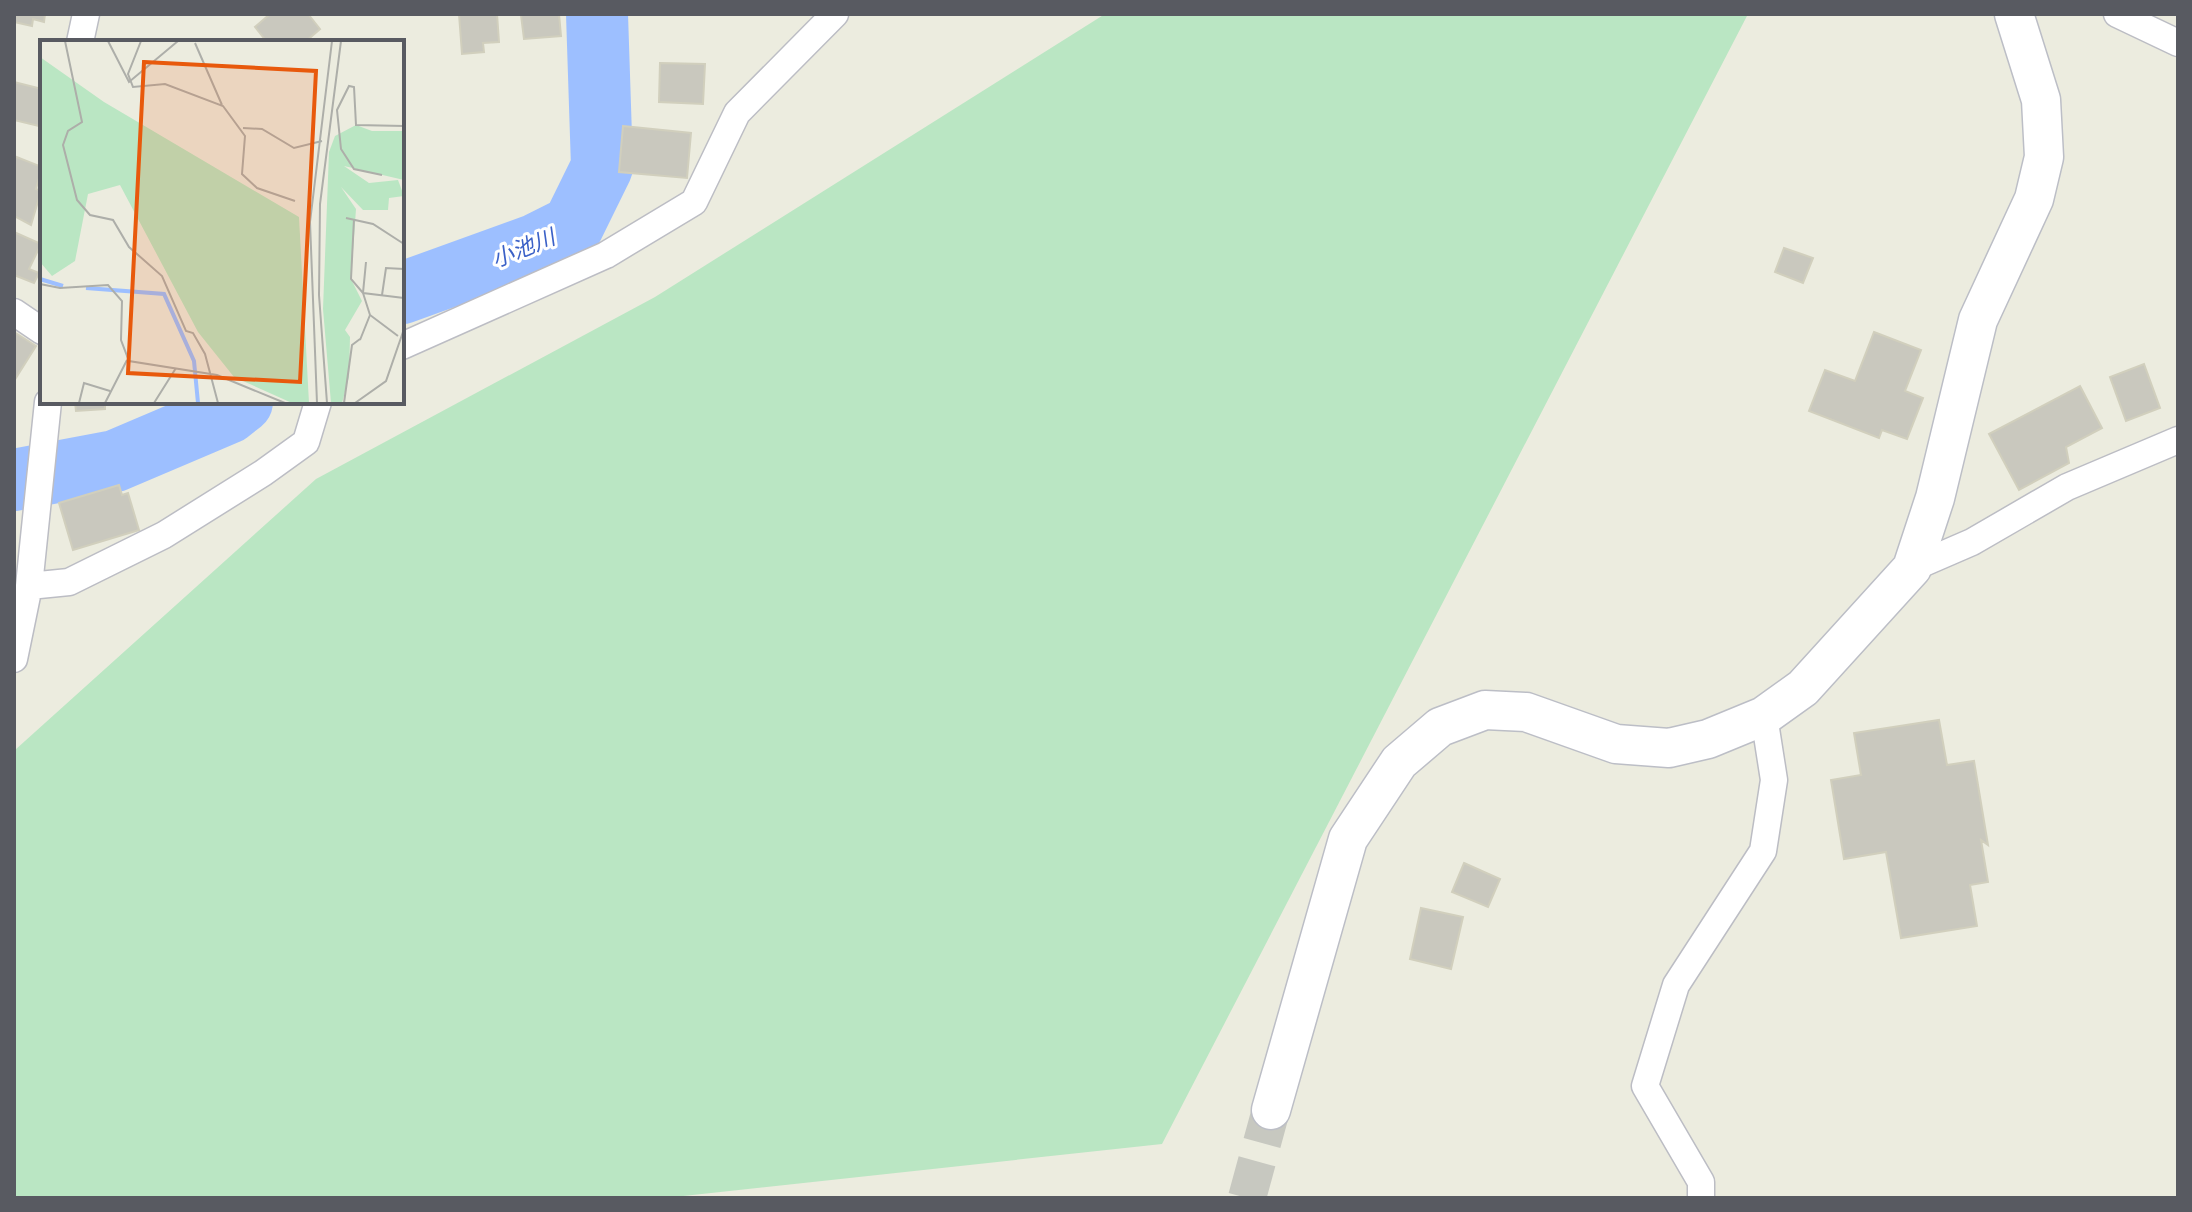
<svg xmlns="http://www.w3.org/2000/svg" width="2192" height="1212" font-family="'Roboto Condensed','Noto Sans JP',sans-serif">
	<style>
		.green { fill: #bae6c3 }
		.lines { fill: none; stroke-linecap: round; stroke-linejoin: round }
		.river { stroke: #9dbfff; stroke-width: 62 }
		.building { fill: #c9c8be; stroke: #d1cfbd; stroke-width: 2 }
		.secondary-tunnel { stroke: #c7c8c0; stroke-width: 38; stroke-dasharray: 38 19; stroke-linecap: butt }
		.street-casing { stroke: #bcbdc4; stroke-width: 29 }
		.secondary-casing { stroke: #bcbec6; stroke-width: 41 }
		.street { stroke: #fff; stroke-width: 26 }
		.secondary { stroke: #fff; stroke-width: 38 }
		.labels { text-anchor: middle; stroke-width: 6; stroke-linejoin: round; paint-order: stroke }
		.water-label { font-size: 22px; font-style: italic; fill: #3b61c7; stroke: #fff }
		.inset-river { fill: none; stroke: #9dbfff; stroke-width: 4 }
		.inset-road { fill: none; stroke: #adaea9; stroke-width: 2 }
		.view { fill: #e8590c; fill-opacity: 0.15; stroke: #e8590c; stroke-width: 4 }
		.inset-edge { fill: none; stroke: #585a61; stroke-width: 4 }
	</style>
	<rect width="100%" height="100%" fill="#ececdf"/>
	<!-- green -->
	<path class="green" d="M1105,14H1748L1162,1144L665,1198H14L15,750L316,479L655,297Z"/>
	<g class="lines">
		<!-- river -->
		<path class="river" d="M402,293L535,245L573,226L602,167L597,14
			M14,480L115,461L228,413L242,402"/>
	</g>
	<!-- building -->
	<path class="building" d="M15,14H45L44,22L33,19L32,26L14,22Z
		M270,14H308L320,29L305,42H267L255,27Z
		M459,14H497L499,42L483,43L484,52L462,54Z
		M559,14L561,36L524,39L521,15Z
		M660,63L705,64L703,104L659,102Z
		M14,82L42,89L39,126L14,120Z
		M623,126L691,133L687,178L619,172Z
		M14,156L42,167L36,189L41,191L31,225L14,216Z
		M14,232L41,244L29,269L39,273L34,283L14,275Z
		M1784,248L1813,258L1803,283L1775,272Z
		M14,332L36,346L14,381Z
		M1874,332L1921,350L1905,391L1923,398L1907,439L1882,430L1879,438L1809,411L1825,370L1855,381Z
		M2144,364L2160,408L2126,421L2110,377Z
		M2080,386L2102,428L2066,447L2069,463L2019,490L1989,434Z
		M75,402H105V409L76,411Z
		M119,485L122,495L128,493L139,530L73,550L59,503Z
		M1939,720L1947,765L1974,761L1988,845L1981,840L1988,882L1970,885L1977,926L1901,938L1886,852L1844,859L1831,780L1861,775L1854,733Z
		M1464,863L1500,879L1488,907L1452,892Z
		M1421,908L1463,917L1451,969L1410,959Z"/>
	<g class="lines">
		<!-- secondary-tunnel -->
		<path class="secondary-tunnel" d="M1247,1198L1271,1110"/>
		<!-- street casing -->
		<g class="street-casing">
			<path id="street" d="M2117,14L2178,43
				M80,42L86,14
				M14,312L42,331
				M402,346L606,255L694,202L737,113L835,14
				M1912,568L1972,542L2067,487L2178,440
				M29,586L69,582L164,535L263,473L306,442L318,402
				M14,659L29,586L48,402
				M1701,1198V1182L1645,1086L1676,985L1763,851L1774,780L1764,716"/>
		</g>
		<!-- secondary casing -->
		<g class="secondary-casing">
			<path id="secondary" d="M1271,1110L1348,839L1399,762L1440,727L1485,710L1526,712L1616,744L1669,748L1708,739L1764,716L1803,688L1912,568L1935,498L1978,320L2034,199L2044,157L2041,100L2014,14"/>
		</g>
		<!-- street -->
		<use href="#street" class="street"/>
		<!-- secondary -->
		<use href="#secondary" class="secondary"/>
	</g>
	<g class="labels">
		<!-- water labels -->
		<g class="water-label">
			<text transform="translate(523 248) rotate(-22)" y="8">小池川</text>
		</g>
	</g>
	<!-- overview -->
	<g transform="translate(40 40)">
		<rect width="364" height="364" fill="#ececdf"/>
		<path d="M0,17L64,62L259,177L269,363H252L194,337L158,292L80,145L48,154L35,221L12,236L0,222ZM316,85L332,91H364V140L304,126L329,143L358,140L364,156L349,158L348,170H323L301,147L316,169L311,239L322,261L305,290L310,297L309,337L302,363H291L283,269L289,112L295,96Z" fill="#bae6c3"/>
		<path class="inset-river" d="M0,239L23,246M46,248L124,254L154,321L158,363"/>
		<path class="inset-road" d="M25,1L42,82L28,91L23,105L37,160L50,175L73,180L89,207L122,236L146,291L153,293L165,314L178,363M68,1L89,42L138,1M101,1L88,34L93,47L125,44L183,66L205,96L202,134L217,148L255,161M155,3L182,65M203,88L222,89L254,108L282,101M342,135L314,129L301,109L297,70L309,46L314,47L316,85L364,86M306,178L333,184L364,204M314,179L311,239L323,253L364,258M326,222L323,253L330,275L358,296M0,244L20,248L68,245L82,261L81,300L89,321L177,335L245,363M342,255L346,228L364,229M320,300L330,275M39,363L44,343L70,351M65,363L87,320M114,363L136,328M277,363L270,182L292,1M287,363L279,255L280,164L301,1M304,363L312,305L320,299M315,363L346,341L364,289"/>
		<path class="view" d="M104,22L276,31L260,342L88,333Z"/>
		<rect width="364" height="364" class="inset-edge"/>
	</g>
	<!-- border -->
	<rect width="2192" height="1212" fill="none" stroke="#585a61" stroke-width="32"/>
</svg>
